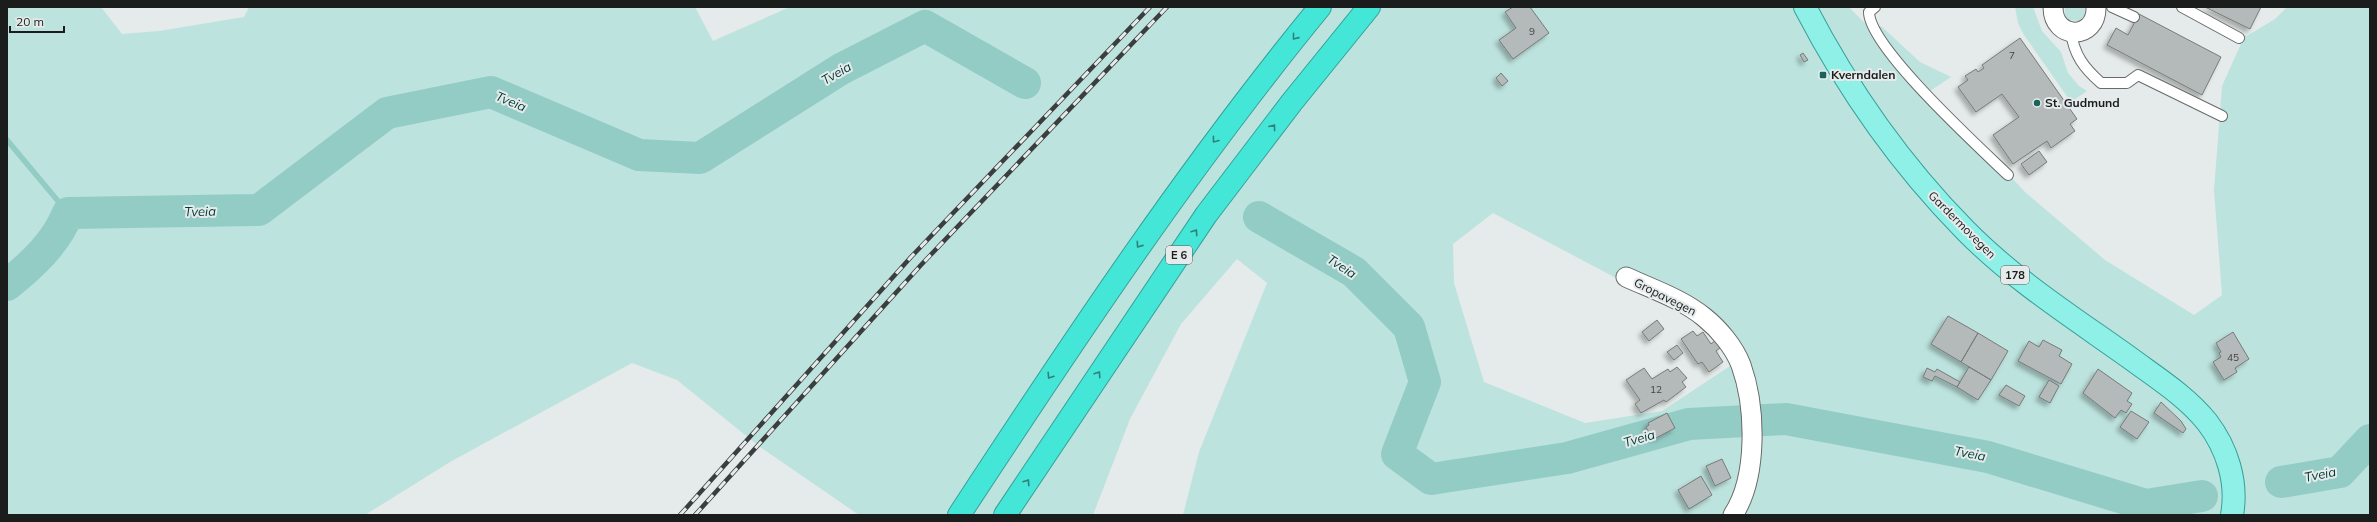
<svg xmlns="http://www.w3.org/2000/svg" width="2377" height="522" font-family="Mulish,sans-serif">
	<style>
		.green { fill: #bde3de; fill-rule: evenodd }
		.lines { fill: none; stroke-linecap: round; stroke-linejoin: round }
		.stream { stroke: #93ccc5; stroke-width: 5.5 }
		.river { stroke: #93ccc5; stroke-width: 32 }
		.building { fill: #b4b9b9; stroke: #767b7a; filter: url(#shadow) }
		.service-casing { stroke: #676b6a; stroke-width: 12 }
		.minor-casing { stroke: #676b6a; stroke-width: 21 }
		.primary-casing { stroke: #36a097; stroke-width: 24 }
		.motorway-casing { stroke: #36a097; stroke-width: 24 }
		.service { stroke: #fff; stroke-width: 10 }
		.minor { stroke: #fff; stroke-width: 19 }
		.primary { stroke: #8ff0e8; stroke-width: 22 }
		.motorway { stroke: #44e6d8; stroke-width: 22 }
		.rail-casing { stroke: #3b3e3e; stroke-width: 4.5 }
		.rail { stroke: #e5ebea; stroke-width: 3; stroke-dasharray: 9; stroke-linecap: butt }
		.oneway { stroke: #30827a }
		.poi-dot { fill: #18645d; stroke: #e5ebea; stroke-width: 1.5 }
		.labels { text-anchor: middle; stroke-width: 4; stroke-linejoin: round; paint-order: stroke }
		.number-label { font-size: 10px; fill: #414444 }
		.shield { fill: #e5ebea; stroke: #585b5a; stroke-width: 1 }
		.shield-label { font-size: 11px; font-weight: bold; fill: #1b1d1d }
		.poi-label { font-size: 12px; font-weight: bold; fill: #1b1d1d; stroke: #e5ebea; text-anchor: start }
		.street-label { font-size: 12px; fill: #1b1d1d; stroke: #e5ebea }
		.water-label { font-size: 13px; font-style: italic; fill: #023a36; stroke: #e5ebea }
	</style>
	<defs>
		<filter id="shadow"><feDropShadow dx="-3.5" dy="3.5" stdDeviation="2" flood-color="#0004"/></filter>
	</defs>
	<rect width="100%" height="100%" fill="#e5ebea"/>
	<!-- green -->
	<path class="green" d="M7,7H101L122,34L159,31L244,17L249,7H695L713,41L790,7H1849L1925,85L1884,38L1878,27L1881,26L1920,62L1951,77L1930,91L2025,192L2105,260L2194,315L2222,295L2214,190L2222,86L2245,35L2247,36L2275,19L2287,7H2370V515H1183L1199,452L1267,283L1237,259L1181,324L1130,419L1093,515H859L760,447L677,380L632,363L450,462L365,515H7ZM1493,213L1618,279L1714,322L1742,358L1662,411L1585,423L1484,382L1454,283L1453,244Z
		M2015,7H2033L2042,31L2061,52L2068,73L2079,86L2087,91L2071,102L2024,35L2018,23Z
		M2065,7H2085L2084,16L2079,21L2069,20L2065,15Z"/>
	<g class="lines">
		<!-- stream -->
		<path class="stream" d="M7,140L68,213"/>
		<!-- river -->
		<path class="river" d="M1259,217L1354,272L1409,327L1425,382L1397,454L1431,479L1567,458L1689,424L1786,419L1988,457L2146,505L2202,496
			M7,285C32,265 56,243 68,213L259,210L387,113L491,92L639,155L700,158L841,69L925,26L1025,83
			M2281,482L2340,472L2370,440"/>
	</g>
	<!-- building -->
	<path class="building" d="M1513,7H1530L1549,33L1513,59L1499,40L1516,28L1505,12Z
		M2205,7H2261L2250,29Z
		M2139,14L2221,57L2202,95L2107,45L2116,28L2128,35Z
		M2020,38L2077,119L2070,124L2075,131L2051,148L2047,141L2013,164L1993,135L2019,117L2002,94L1976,112L1958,87L1968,80L1965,76L1976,69L1978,72L1984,68L1982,65Z
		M1803,53L1808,60L1804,62L1800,55Z
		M1501,73L1508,81L1502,86L1496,78Z
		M2039,151L2047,162L2029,175L2021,164Z
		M1948,316L1978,333L1961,362L1931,344Z
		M1657,320L1664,329L1649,341L1642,332Z
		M1693,331L1697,336L1703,332L1711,344L1716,340L1720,348L1716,351L1723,362L1709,372L1702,362L1698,364L1681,339Z
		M2233,332L2249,359L2235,368L2237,372L2224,380L2213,362L2221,357L2219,353L2221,352L2216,343Z
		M1978,333L2008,351L1991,380L1961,362Z
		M2043,340L2062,350L2059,356L2072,364L2061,384L2018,361L2029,341L2039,347Z
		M1677,345L1683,353L1674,360L1667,352Z
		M1677,367L1687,378L1682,382L1686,387L1666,402L1664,400L1641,413L1635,404L1640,400L1626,380L1644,368L1652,379L1668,369L1670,372Z
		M1969,367L1991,380L1978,400L1957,387Z
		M1927,368L1935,372L1937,369L1960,382L1957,387L1935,376L1932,381L1923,377Z
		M2098,369L2132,393L2127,401L2132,404L2126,413L2121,410L2115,418L2083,393Z
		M2049,380L2059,386L2050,403L2039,397Z
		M2006,385L2025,396L2019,406L1999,395Z
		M2161,402L2181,421L2186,429L2183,433L2154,413Z
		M2131,411L2149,422L2137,439L2120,427Z
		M1667,413L1675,428L1656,438L1655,436L1651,437L1646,427L1649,425L1648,423Z
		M1722,459L1731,478L1715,486L1706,466Z
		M1701,476L1712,495L1689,509L1678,490Z"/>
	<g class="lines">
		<!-- service casing -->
		<g class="service-casing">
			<path id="service" d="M1875,7L1869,12C1869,47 1979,147 2008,175
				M2112,7L2134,17
				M2182,7L2239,38
				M2071,32C2074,55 2084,68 2101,83H2127L2138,75L2222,116"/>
		</g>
		<!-- minor casing -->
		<g class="minor-casing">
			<path id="minor" d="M2053,7C2053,41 2097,40 2096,7
				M1626,277C1652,289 1682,299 1704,317C1719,329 1734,347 1741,365C1756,407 1758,477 1733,515"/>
		</g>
		<!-- primary casing -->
		<g class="primary-casing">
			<path id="primary" d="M1805,7C1847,88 1901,165 1965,230C2014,280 2074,318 2130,358C2157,378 2186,396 2207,422C2227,448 2238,482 2232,515"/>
		</g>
		<!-- motorway casing -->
		<g class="motorway-casing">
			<path id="motorway" d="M959,515C1073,341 1188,168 1320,7
				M1005,515L1206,215L1292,102L1369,7"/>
		</g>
		<!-- service -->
		<use href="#service" class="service"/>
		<!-- minor -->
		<use href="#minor" class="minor"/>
		<!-- primary -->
		<use href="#primary" class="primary"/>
		<!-- motorway -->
		<use href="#motorway" class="motorway"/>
		<!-- rail casing -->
		<g class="rail-casing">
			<path id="rail" d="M680,515L911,257L1150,7
				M695,515L921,265L1167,7"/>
		</g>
		<!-- rail -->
		<use href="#rail" class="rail"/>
	</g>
	<!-- one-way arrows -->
	<defs><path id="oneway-chevron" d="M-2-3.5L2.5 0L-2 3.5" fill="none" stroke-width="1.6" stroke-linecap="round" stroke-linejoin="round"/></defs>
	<g class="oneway">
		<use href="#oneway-chevron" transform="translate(1295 37) rotate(129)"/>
		<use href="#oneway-chevron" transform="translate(1273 127) rotate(-53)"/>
		<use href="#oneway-chevron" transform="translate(1215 140) rotate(127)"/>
		<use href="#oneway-chevron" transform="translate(1195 232) rotate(-56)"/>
		<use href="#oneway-chevron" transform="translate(1139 245) rotate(125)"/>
		<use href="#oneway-chevron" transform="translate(1098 374) rotate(-57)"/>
		<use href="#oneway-chevron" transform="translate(1050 376) rotate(123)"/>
		<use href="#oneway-chevron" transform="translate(1027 482) rotate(-57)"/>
	</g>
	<!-- markers -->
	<g class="poi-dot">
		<rect x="1819" y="71" width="8" height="8" rx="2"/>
		<circle cx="2037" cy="103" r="4"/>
	</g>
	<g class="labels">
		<!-- number labels -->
		<g class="number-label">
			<text x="1532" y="35">9</text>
			<text x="2012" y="59">7</text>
			<text x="2233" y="361">45</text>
			<text x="1656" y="393">12</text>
		</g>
		<!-- shield labels -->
		<g class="shield">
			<rect x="1166" y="246" width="26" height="18" rx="3"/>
			<rect x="2001" y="266" width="28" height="18" rx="3"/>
		</g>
		<g class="shield-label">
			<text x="1179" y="259">E 6</text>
			<text x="2015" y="279">178</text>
		</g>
		<!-- poi labels -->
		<g class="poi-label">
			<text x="1831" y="79">Kverndalen</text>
			<text x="2045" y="107">St. Gudmund</text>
		</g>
		<!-- street labels -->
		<g class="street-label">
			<text transform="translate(1962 225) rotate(45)" y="4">Gardermovegen</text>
			<text transform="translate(1665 297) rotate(27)" y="4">Gropavegen</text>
		</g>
		<!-- water labels -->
		<g class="water-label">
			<text transform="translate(836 73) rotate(-30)" y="5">Tveia</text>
			<text transform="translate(511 101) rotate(23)" y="5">Tveia</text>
			<text transform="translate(200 211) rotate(-1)" y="5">Tveia</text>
			<text transform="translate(1342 266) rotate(33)" y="5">Tveia</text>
			<text transform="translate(1639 438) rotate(-16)" y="5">Tveia</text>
			<text transform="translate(1970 453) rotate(11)" y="5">Tveia</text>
			<text transform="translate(2320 474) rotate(-11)" y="5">Tveia</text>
		</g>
	</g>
	<!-- border -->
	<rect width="2377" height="522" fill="none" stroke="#1b1d1d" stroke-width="16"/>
	<!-- scale -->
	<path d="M10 26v6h54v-6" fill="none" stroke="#1b1d1d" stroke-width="2"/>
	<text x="16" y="26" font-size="12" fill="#1b1d1d" stroke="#e5ebea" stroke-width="3" paint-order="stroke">20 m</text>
</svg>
